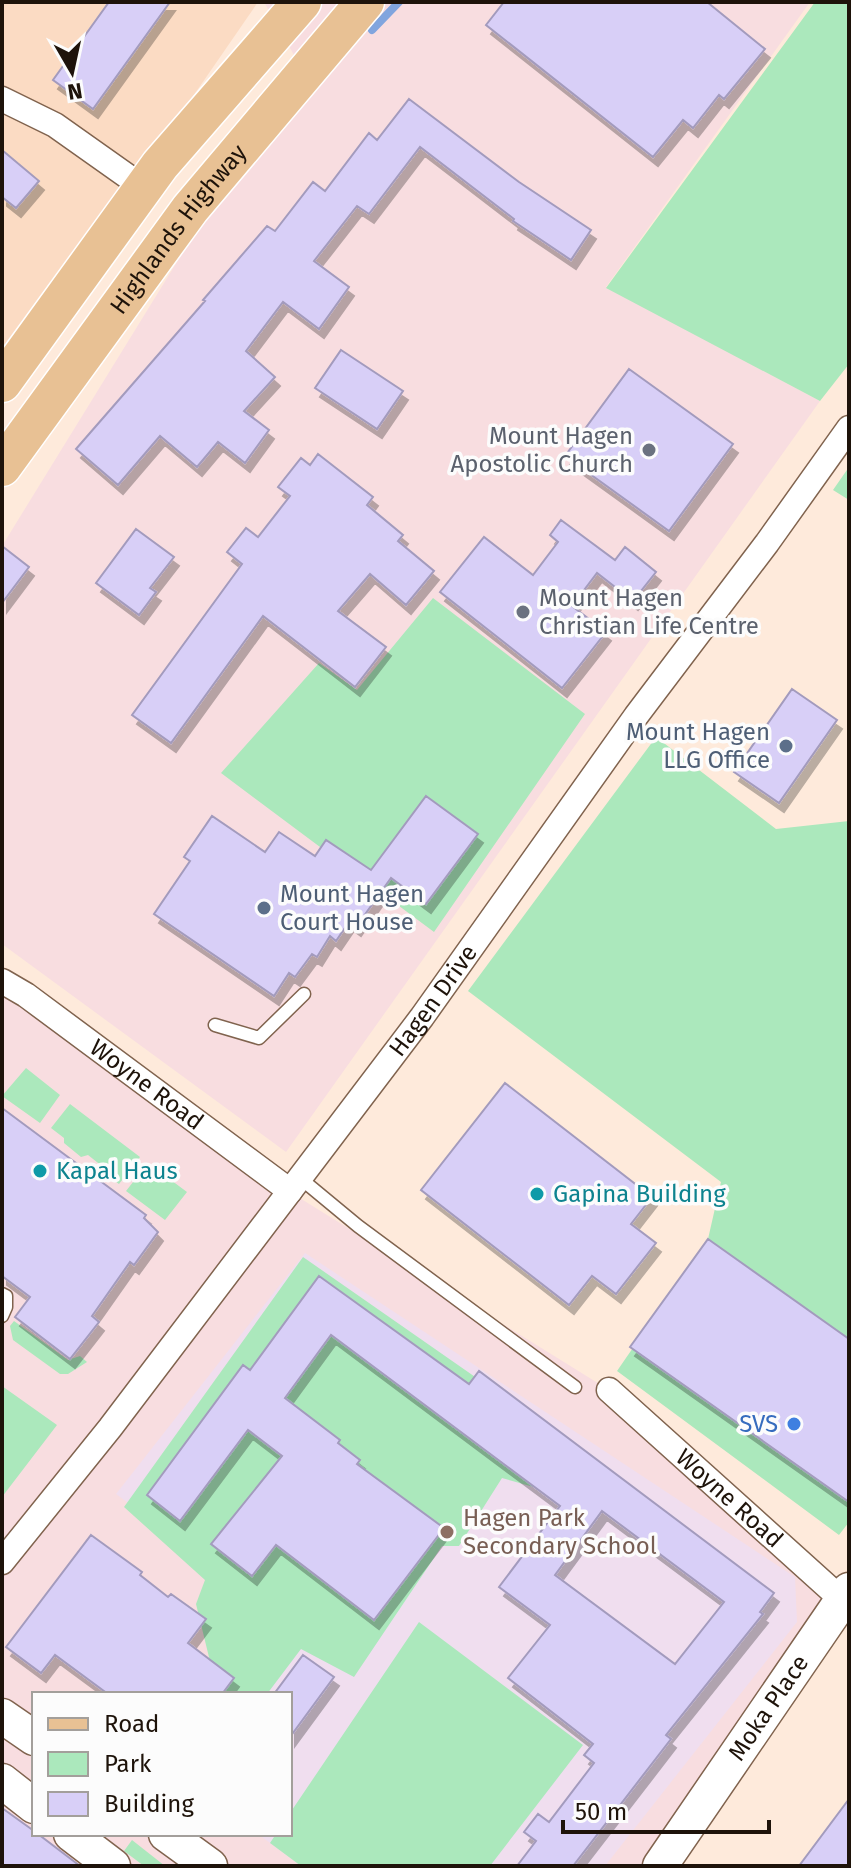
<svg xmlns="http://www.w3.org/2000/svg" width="851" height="1868" font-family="'Fira Sans',sans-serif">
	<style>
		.commercial { fill: #f8dde0; fill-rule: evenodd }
		.built { fill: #fbdbc3 }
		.education { fill: #f0deef }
		.green { fill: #abe8bc }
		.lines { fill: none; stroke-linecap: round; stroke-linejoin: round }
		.stream { stroke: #81a5de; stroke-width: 8 }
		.building { fill: #d8cff7; stroke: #a39bbd; stroke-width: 2; fill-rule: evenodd; filter: url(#shadow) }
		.lane-casing { stroke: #80634e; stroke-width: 15 }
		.street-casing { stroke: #80634e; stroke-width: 27 }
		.secondary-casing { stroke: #80634e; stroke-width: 37 }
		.primary-casing { stroke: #fff; stroke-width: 41 }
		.lane { stroke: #fff; stroke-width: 12 }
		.street { stroke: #fff; stroke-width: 24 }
		.secondary { stroke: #fff; stroke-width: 34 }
		.primary { stroke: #e8c194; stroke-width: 38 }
		.worship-dot { fill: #6b7280; stroke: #fcfcfc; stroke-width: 3 }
		.service-dot { fill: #5c6f8a; stroke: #fcfcfc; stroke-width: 3 }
		.culture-dot { fill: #0f9aa8; stroke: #fcfcfc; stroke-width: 3 }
		.shop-dot { fill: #3f7fe0; stroke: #fcfcfc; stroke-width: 3 }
		.education-dot { fill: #8d6e63; stroke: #fcfcfc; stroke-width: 3 }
		.labels { text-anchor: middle; stroke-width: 7; stroke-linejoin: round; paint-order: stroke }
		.street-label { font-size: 24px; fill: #1e130a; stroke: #fcfcfc }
		.worship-label { font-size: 24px; fill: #5b616d; stroke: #fcfcfc; text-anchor: end }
		.service-label { font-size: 24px; fill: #4e5e75; stroke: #fcfcfc; text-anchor: end }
		.culture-label { font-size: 24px; fill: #0d838f; stroke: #fcfcfc; text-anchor: start }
		.shop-label { font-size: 24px; fill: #366cbe; stroke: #fcfcfc; text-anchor: end }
		.education-label { font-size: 24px; fill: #785e54; stroke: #fcfcfc; text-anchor: start }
	</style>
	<defs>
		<filter id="shadow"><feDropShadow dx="5" dy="9" stdDeviation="0" flood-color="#0004"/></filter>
	</defs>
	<rect width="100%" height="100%" fill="#feeadb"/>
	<!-- commercial -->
	<path class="commercial" d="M264,2H810L606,287L820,401L286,1152L2,944V546L299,64Z
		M2,982L290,1192L609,1390L841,1601L660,1866H2ZM34,1694H290V1834H34Z"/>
	<!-- built -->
	<path class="built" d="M2,2H258L2,373Z"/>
	<!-- education -->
	<path class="education" d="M305,1253L795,1577L797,1622L605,1866H301L258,1834H290V1694H257L219,1570L116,1494Z"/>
	<!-- green -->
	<path class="green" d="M815,2H849V364L820,401L606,288Z
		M849,467V500L833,490Z
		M433,598L585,714L434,932L221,773L319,663L357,690Z
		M656,737L776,829L849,821V1522L839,1535L617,1371L708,1239L721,1182L468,991Z
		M26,1068L60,1095L40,1123L2,1096Z
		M70,1104L140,1157L119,1184L112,1179V1174L88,1155L81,1157L64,1143V1138L51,1128Z
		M148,1163L187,1192L165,1220L126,1191Z
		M303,1257L567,1441L537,1488L502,1478L459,1546H442L354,1677L301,1649L267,1694H218L196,1604L205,1580L124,1507Z
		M14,1321L68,1360L80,1356L87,1362L68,1374H60L13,1340L10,1326Z
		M2,1386L57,1425L2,1497Z
		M419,1622L583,1745L490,1866H301L270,1843L276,1834H290V1813Z
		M132,1840L165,1866H166H144L124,1851Z"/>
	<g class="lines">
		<!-- stream -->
		<path class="stream" d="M372,30L399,2"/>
	</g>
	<!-- building -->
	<path class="building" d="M109,2H170L93,109L53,80Z
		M504,2H707L765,49L724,99L719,95L693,128L683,120L653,157L486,25Z
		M409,99L519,182L591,230L571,260L513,221L514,219L420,147L369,214L357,206L314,261L349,287L319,329L283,302L246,351L275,377L244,411L269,430L245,463L218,442L197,467L160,436L118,485L76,449L205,301L203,300L267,226L275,231L313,182L325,191L369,133L377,140Z
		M2,150L39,181L16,208L2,197Z
		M341,350L403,391L377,429L315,388Z
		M629,369L733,444L669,531L565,456Z
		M318,454L373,497L367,505L403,535L398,541L434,571L406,605L370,574L338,611L386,647L355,687L263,616L171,743L132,715L242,564L227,552L246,528L258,537L290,496L278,487L301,458L310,465Z
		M561,520L615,560L625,547L656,572L633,601L597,573L572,606L606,632L562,688L440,592L484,537L533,575L558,542L550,535Z
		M136,529L174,557L150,588L156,592L139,615L96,583Z
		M2,546L29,567L2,603Z
		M792,689L837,720L779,803L734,772Z
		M426,796L478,834L426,904L391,878L356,927L349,922L336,941L330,936L317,957L312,954L295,977L289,973L274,996L154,914L190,861L184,857L212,816L265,852L279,832L315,856L326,840L371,870Z
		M505,1083L652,1197L631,1224L656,1243L616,1294L592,1276L569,1305L421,1190Z
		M2,1108L146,1215L144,1218L158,1232L134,1265L130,1262L92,1316L99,1322L70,1359L15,1317L30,1297L2,1276Z
		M708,1239L849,1339V1502L630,1347Z
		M319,1276L469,1384L479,1371L774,1593L760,1612L763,1614L666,1735L671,1739L573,1866H517L536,1841L524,1832L538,1814L549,1822L594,1763L584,1755L593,1744L508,1678L550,1625L499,1587L560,1506L331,1335L285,1398L340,1440L338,1443L360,1460L357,1464L444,1528L374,1620L276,1545L252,1576L211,1544L282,1456L248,1430L180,1521L147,1495L243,1365L250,1370ZM602,1511L724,1602L675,1664L555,1575Z
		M91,1535L142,1572L140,1575L168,1597L171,1594L206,1619L188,1643L234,1678L222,1694H108L55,1655L41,1673L6,1647Z
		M303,1655L334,1677L290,1737V1694H274Z
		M849,1799V1866H799Z
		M2,1808L34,1831V1834H38L80,1866H2Z"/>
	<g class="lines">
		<!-- lane casing -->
		<g class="lane-casing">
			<path id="lane" d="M215,1025L259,1038L304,994
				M300,1178L358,1226L575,1387
				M2,1294L6,1296V1307L2,1316"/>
		</g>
		<!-- street casing -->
		<g class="street-casing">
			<g id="street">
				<path d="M2,99L55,125L144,188"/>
				<path id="s1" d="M2,981L26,995L290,1191"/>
				<path id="s2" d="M609,1390L849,1606"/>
				<path id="s3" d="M2,1562L110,1428L422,1017L636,716L767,543L849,428"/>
			</g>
		</g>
		<!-- secondary casing -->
		<g class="secondary-casing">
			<g id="secondary">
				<path d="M2,1716L34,1738"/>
				<path d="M2,1781L34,1806"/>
				<path d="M71,1834L113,1866"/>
				<path d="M166,1834L210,1866"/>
				<path id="s4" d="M660,1866L849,1590"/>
			</g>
		</g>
		<!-- primary casing -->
		<g class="primary-casing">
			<g id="primary">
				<path d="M2,383L160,165L302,2"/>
				<path id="s5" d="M2,467L190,209L365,2"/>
			</g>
		</g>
		<!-- lane -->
		<use href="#lane" class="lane"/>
		<!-- street -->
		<use href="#street" class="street"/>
		<!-- secondary -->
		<use href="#secondary" class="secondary"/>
		<!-- primary -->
		<use href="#primary" class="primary"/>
	</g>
	<!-- markers -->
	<g class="worship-dot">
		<circle cx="649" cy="450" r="8"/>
		<circle cx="523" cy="612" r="8"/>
	</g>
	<g class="service-dot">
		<circle cx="786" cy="746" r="8"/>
		<circle cx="264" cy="908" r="8"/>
	</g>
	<g class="culture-dot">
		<circle cx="40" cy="1171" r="8"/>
		<circle cx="537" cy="1194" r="8"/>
	</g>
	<circle class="shop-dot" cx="794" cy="1424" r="8"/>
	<circle class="education-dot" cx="447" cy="1532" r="8"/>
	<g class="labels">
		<!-- street labels -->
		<g class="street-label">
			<text dy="8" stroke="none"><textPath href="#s5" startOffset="296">Highlands Highway</textPath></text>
			<text dy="8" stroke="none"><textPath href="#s3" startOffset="708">Hagen Drive</textPath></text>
			<text dy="8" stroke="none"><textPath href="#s1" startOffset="178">Woyne Road</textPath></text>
			<text dy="8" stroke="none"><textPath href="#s2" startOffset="162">Woyne Road</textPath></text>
			<text dy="8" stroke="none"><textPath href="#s4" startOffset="192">Moka Place</textPath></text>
		</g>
		<!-- worship labels -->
		<g class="worship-label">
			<text x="633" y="444">Mount Hagen<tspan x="633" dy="28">Apostolic Church</tspan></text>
			<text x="539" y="606" text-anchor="start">Mount Hagen<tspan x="539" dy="28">Christian Life Centre</tspan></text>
		</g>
		<!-- service labels -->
		<g class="service-label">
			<text x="770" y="740">Mount Hagen<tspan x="770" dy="28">LLG Office</tspan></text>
			<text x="280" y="902" text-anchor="start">Mount Hagen<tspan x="280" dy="28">Court House</tspan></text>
		</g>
		<!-- culture labels -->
		<g class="culture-label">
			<text x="56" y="1179">Kapal Haus</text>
			<text x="553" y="1202">Gapina Building</text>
		</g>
		<!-- shop labels -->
		<g class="shop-label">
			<text x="778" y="1432">SVS</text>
		</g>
		<!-- education labels -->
		<g class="education-label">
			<text x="463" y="1526">Hagen Park<tspan x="463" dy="28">Secondary School</tspan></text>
		</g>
	</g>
	<!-- border -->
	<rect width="851" height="1868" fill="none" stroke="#1e130a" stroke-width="8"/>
	<!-- legend -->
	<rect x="32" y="1692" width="260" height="144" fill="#fcfcfc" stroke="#a39f9b" stroke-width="2"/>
	<rect x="48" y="1718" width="40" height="12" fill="#e8c194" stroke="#a39f9b" stroke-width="2"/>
	<text x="104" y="1732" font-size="24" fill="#1e130a">Road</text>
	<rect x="48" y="1752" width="40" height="24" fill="#abe8bc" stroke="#a39f9b" stroke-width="2"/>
	<text x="104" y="1772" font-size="24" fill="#1e130a">Park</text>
	<rect x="48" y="1792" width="40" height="24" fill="#d8cff7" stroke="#a39f9b" stroke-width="2"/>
	<text x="104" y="1812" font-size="24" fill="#1e130a">Building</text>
	<!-- north arrow -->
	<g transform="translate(72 72) rotate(171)" stroke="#fcfcfc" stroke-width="6" paint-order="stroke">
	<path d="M0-6L14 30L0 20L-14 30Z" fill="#1e130a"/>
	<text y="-12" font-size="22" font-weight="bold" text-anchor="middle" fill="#1e130a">N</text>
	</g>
	<!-- scale -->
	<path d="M563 1820v12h206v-12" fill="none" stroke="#1e130a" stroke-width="4"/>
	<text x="575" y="1820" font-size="24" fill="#1e130a" stroke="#fcfcfc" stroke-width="6" paint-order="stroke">50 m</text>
</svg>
